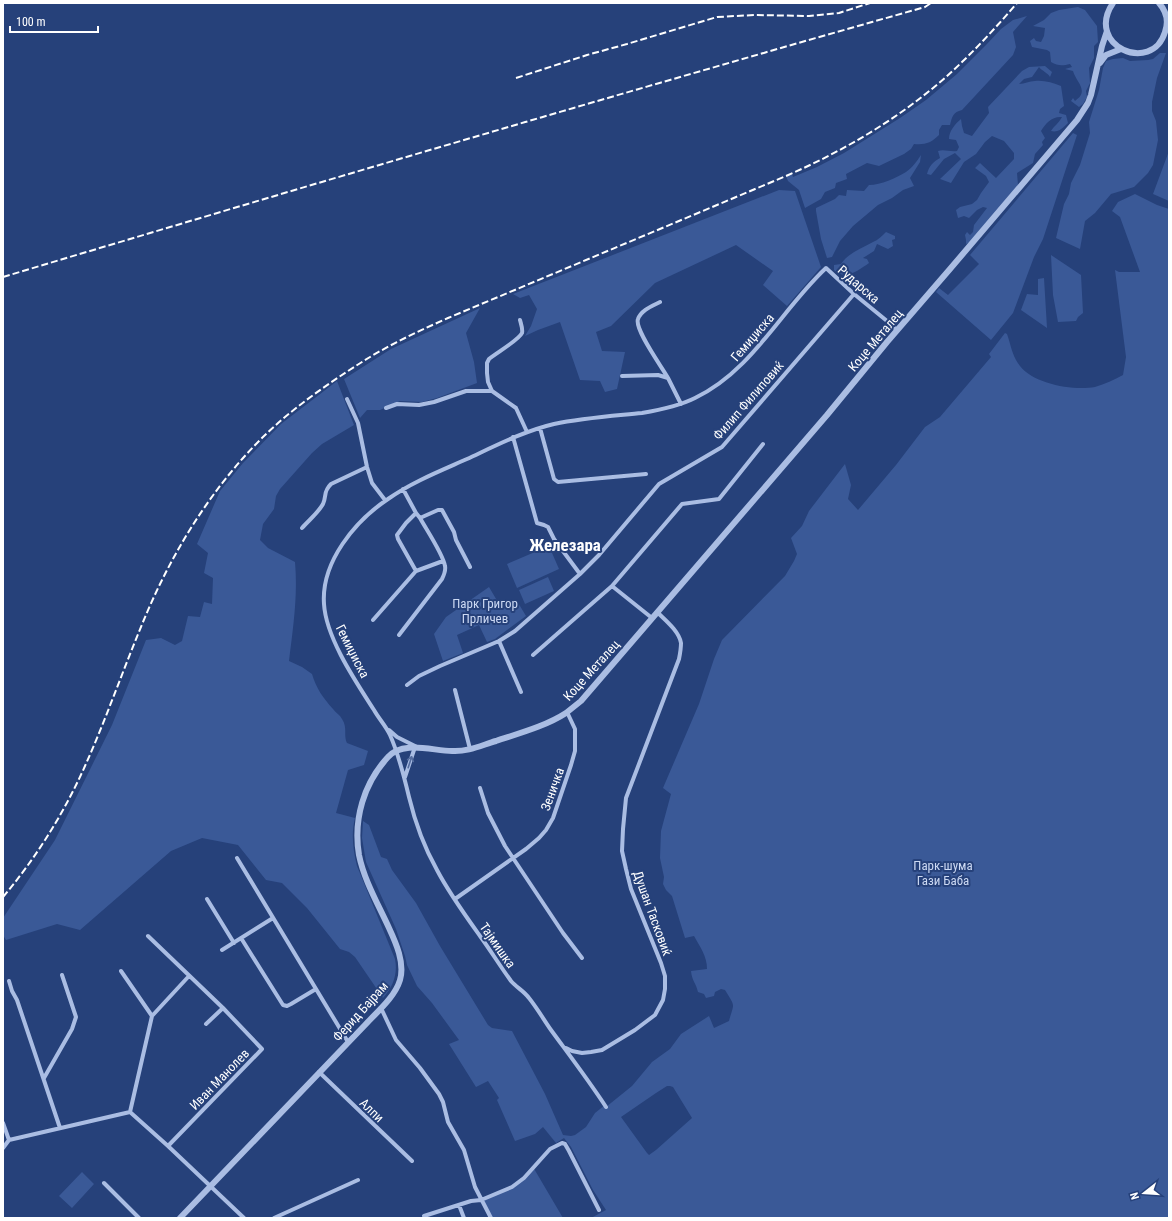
<svg xmlns="http://www.w3.org/2000/svg" width="1172" height="1221" font-family="'Roboto Condensed',sans-serif">
	<style>
		.green { fill: #3a5997; fill-rule: evenodd }
		.lines { fill: none; stroke-linecap: round; stroke-linejoin: round }
		.minor { stroke: #aabde3; stroke-width: 4 }
		.tertiary { stroke: #aabde3; stroke-width: 6 }
		.rail { stroke: #fff; stroke-width: 2; stroke-dasharray: 7 3; stroke-linecap: butt }
		.oneway { stroke: #546c9f }
		.labels { text-anchor: middle; stroke-width: 4; stroke-linejoin: round; paint-order: stroke }
		.street-label { font-size: 13px; fill: #fff; stroke: #26417a }
		.park-label { font-size: 13px; fill: #ccd9f3; stroke: #26417a }
		.district-label { font-size: 17px; font-weight: bold; fill: #fff; stroke: #26417a }
	</style>
	<rect width="100%" height="100%" fill="#26417a"/>
	<!-- green -->
	<path class="green" d="M1078,7L1085,10L1097,26L1098,42L1094,46V58L1089,68L1090,83L1086,91L1087,97L1083,104L1079,107L1071,101L1073,98L1075,101C1090,91 1076,82 1073,71L1065,69L1072,67L1070,64C1062,66 1058,66 1051,62L1050,52L1047,50L1032,47L1030,41L1034,38L1036,41L1041,42L1044,36L1045,28L1033,26L1044,20L1051,13L1059,10Z
		M1027,16L1013,32L1016,47L1013,55L962,110C953,112 952,117 950,125H942L939,130V135C931,143 925,145 914,144L911,149L904,154L879,166L867,163L846,174L847,179L836,183L835,188L825,192L821,199L805,208L799,190L788,181L786,176L792,174L793,177L817,167L844,153L900,118L926,100L957,74L986,45L1001,29L1013,20Z
		M1160,53H1166L1157,78L1152,102V111L1156,121L1158,140L1153,165L1148,173L1134,187L1111,194L1095,213L1085,221L1080,249L1056,238L1064,204L1069,194L1071,183L1080,165L1090,133L1089,122L1099,90L1103,68L1106,61L1113,59L1123,58L1130,61L1148,60L1153,59Z
		M1045,66L1052,72L1050,77C1048,73 1042,71 1039,67L1032,77L1024,79L1019,84C1025,84 1029,81 1035,81C1044,80 1053,83 1061,86L1064,106L1060,109L1059,113L1066,115L1068,123C1063,128 1058,133 1051,131C1054,126 1059,123 1062,117C1052,116 1046,123 1041,131L1045,138L1042,142L1043,145L1035,154L1033,163L1017,173L1018,185L971,242L966,244V240L965,235L967,232L970,235L973,232L974,225L987,208L983,207L977,210L969,218L964,216L958,218L956,210L960,207L972,204L977,200L981,193L989,182L986,176L975,168L980,163L996,178L1014,159V153L1004,141L992,136L985,142L976,154L964,162L951,183L940,179L961,159L955,153L944,159L931,175L927,174C929,166 933,162 940,158L938,151C944,149 950,152 957,151L959,147L956,140L949,139C949,131 955,124 961,119L962,126L964,133L972,136L989,113L988,107L1022,71L1029,67Z
		M1073,133L1077,135L1043,239L1034,257L1013,313L991,340L936,292L939,288L948,295L979,264L970,255Z
		M1169,151V201L1153,194Z
		M921,155L920,162L910,178L914,186L903,190L892,198L878,205L853,226L840,241L832,257L827,258L821,239L816,211V208L835,199L839,195L846,196L847,190L864,191L869,185C881,185 896,178 906,172C912,168 917,161 921,155Z
		M779,190L795,191L821,267L787,306L763,285L773,271L736,245L655,283L611,326L596,332L602,351L625,352L617,389L605,392L600,381L580,380L560,322L538,330L525,336L531,326L537,309L529,295L520,298L513,294Z
		M1135,194L1157,205L1169,209V1218H591L606,1210L593,1190L571,1147L564,1138L556,1143L543,1127L535,1134L515,1141L497,1100L499,1098L488,1081L476,1087L449,1044L459,1040L432,1003L417,986L407,965L405,956L396,929L366,862L362,838L363,821L369,825L381,857L387,859L392,870L416,903L440,946L488,1025L492,1028L512,1031L545,1094L563,1135L571,1136L575,1135L586,1127L595,1113L605,1105L606,1107L632,1086L652,1062L670,1049L681,1034L709,1016L714,1028L729,1021C734,1002 736,1008 725,990L721,989L715,992L714,996L706,998L704,994L698,992C696,983 692,981 691,971L707,969C707,956 700,947 694,936L685,938L672,896L666,890L663,884L664,877L660,858L661,831L671,794L663,788L699,704L714,659L722,640L785,576L794,561L797,554L791,538L802,526L809,511L845,464L851,485L848,499L858,510L896,465L925,427L940,417L991,357L989,354L1005,333L1007,334C1011,345 1012,356 1020,366C1034,384 1073,391 1095,387C1105,384 1114,380 1123,375L1126,357L1115,270L1119,272H1140L1120,217L1112,211L1118,202ZM667,1086H670L673,1087L692,1118L656,1150L649,1155L647,1153L621,1117L656,1093Z
		M886,232L895,236V239L892,240L893,246L888,249L877,244L874,251L863,258L867,259L869,263C859,270 845,281 834,270V265L841,264C848,253 862,248 873,242C878,240 882,236 886,232Z
		M1051,255L1081,275L1083,313L1078,317L1076,321L1058,322L1053,295Z
		M1044,278L1047,328L1021,310L1027,294L1038,295V279Z
		M480,308L466,333L474,362L477,383L437,398L422,402L400,401L380,410H367L360,418L344,379L391,349Z
		M337,381L354,425L322,444L312,453L280,489L276,496L274,509L263,524L260,540L268,548L295,562C298,596 293,628 289,661L302,667L312,674C316,688 323,698 333,709C336,713 340,715 342,719C348,728 343,735 347,743L368,751L364,765L348,770L336,813L355,818C351,834 353,850 357,866L395,959C398,974 393,987 383,998L355,957L349,952L340,949L307,908L282,883L266,880L238,845L202,838L171,851L80,930L57,924L6,940L3,935V918L55,840L112,725L146,640L161,638L175,645L182,641L188,616L200,617L204,602L212,604L213,578L204,573L208,553L197,544L220,491L243,463L281,424Z
		M549,546L559,569L517,588L507,564Z
		M548,577L554,591L525,604L519,590Z
		M489,587L502,609L517,601L526,616L495,639L487,642L479,625L457,635L463,653L443,661L434,634L446,617Z
		M533,1167L563,1218H491L481,1200L512,1187Z
		M82,1172L94,1184L72,1208L59,1196Z"/>
	<g class="lines">
		<!-- minor -->
		<path class="minor" d="M660,302C652,306 641,310 638,319C634,329 662,367 668,378
			M520,320C521,324 523,329 522,333C519,340 496,353 489,359L487,363V373L488,382L492,391L516,408L527,432
			M622,376L658,375L668,378L681,404
			M347,399L358,423L367,467L372,483L385,500
			M386,408L397,404L419,405L434,402L466,391H492
			M540,428L554,479L558,482L646,474
			M513,437L537,523L544,525L548,527L554,539L580,574
			M420,518L438,510H442L454,532L456,540L470,567
			M302,528C309,520 318,513 323,504C327,495 323,492 331,484L367,467
			M416,571L398,539L397,535L406,523L416,513
			M612,586L652,618
			M373,620L416,571L443,561
			M399,635L442,579C444,575 446,571 445,566C443,554 426,529 420,518L416,513L403,489
			M499,641L521,692
			M533,655L612,586L682,504L719,499L763,444
			M407,685L419,676L440,666L499,641L515,631L580,574L599,555L659,484L722,447L854,294
			M455,690L470,749
			M389,730L397,737L417,747
			M405,777L415,747
			M480,788L488,813L505,846L563,933L582,958
			M237,858L348,1042
			M207,899L234,943
			M455,899L526,849L539,838L546,830L553,818L571,765L575,751V729L567,712
			M148,936L223,1008L262,1049L168,1146
			M241,938L283,1005L287,1006L291,1004L316,989
			M222,950L273,918
			M121,971L152,1016L130,1112
			M9,981L12,991L17,1000L60,1128
			M381,1008L396,1040L420,1068L439,1094L443,1102L448,1122L464,1150L475,1187L491,1218
			M152,1016L189,976
			M206,1024L223,1008
			M566,1048L572,1051L582,1053L591,1052L602,1050L635,1030L655,1015L663,1000L665,989V976L661,963L631,889L626,869L622,851L623,829L626,798L679,659C680,654 681,649 681,643C679,631 665,620 657,612
			M319,1072L412,1161
			M44,1078L72,1029L76,1017L62,975
			M606,1107C589,1081 570,1056 551,1030C544,1020 537,1008 529,998C524,991 516,987 511,981C500,966 491,951 480,936C465,915 449,893 437,870C424,847 415,822 409,797C404,776 399,755 390,735C386,726 379,719 374,710C356,682 326,638 324,604C321,562 355,521 388,499C412,482 440,471 467,459C495,446 524,431 554,424C583,418 613,416 642,413C660,410 679,406 695,398C752,371 781,310 826,268L854,294L887,321L897,330
			M130,1112L168,1146L244,1218
			M3,1123L9,1140
			M3,1148L9,1140L130,1112
			M104,1183L139,1218
			M459,1205L464,1218
			M424,1216L471,1201L481,1200L512,1187L524,1178L550,1149L562,1143L565,1144L569,1151L599,1210
			M274,1218L358,1180"/>
		<!-- tertiary -->
		<path class="tertiary" d="M1113,3C1084,46 1152,75 1165,32C1169,21 1166,11 1159,3
			M1100,63L1106,55L1121,49
			M180,1218L365,1025C377,1012 395,997 400,980C405,963 396,943 389,928C378,904 364,880 359,855C353,819 364,783 388,757C403,740 433,751 452,751C468,752 482,745 496,741C520,733 546,726 566,713C571,709 576,705 581,701L827,415L887,342L950,269L1077,120L1088,103L1091,95L1102,46L1107,31"/>
		<!-- rail -->
		<path class="rail" d="M516,78L587,55L627,44L717,17L754,15L809,16L839,13L870,3
			M3,277C310,185 617,94 925,7L931,3
			M3,897C36,858 64,813 85,766C106,719 123,670 143,622C171,554 211,488 264,436C295,406 333,380 370,357C395,342 421,330 448,318L786,176C841,152 893,122 939,83C967,59 993,31 1017,3"/>
	</g>
	<!-- one-way arrows -->
	<defs><path id="oneway-shaft" d="M-6 0H5M1.5-3L5.5 0L1.5 3" fill="none" stroke-width="1.6" stroke-linecap="round" stroke-linejoin="round"/></defs>
	<use class="oneway" href="#oneway-shaft" transform="translate(410 762) rotate(-72)"/>
	<g class="labels">
		<!-- street labels -->
		<g class="street-label">
			<text transform="translate(859 284) rotate(41)" y="5">Рударска</text>
			<text transform="translate(752 337) rotate(-49)" y="5">Гемиџиска</text>
			<text transform="translate(875 340) rotate(-50)" y="5">Коце Металец</text>
			<text transform="translate(748 400) rotate(-49)" y="5">Филип Филиповиќ</text>
			<text transform="translate(353 651) rotate(63)" y="5">Гемиџиска</text>
			<text transform="translate(591 670) rotate(-48)" y="5">Коце Металец</text>
			<text transform="translate(552 789) rotate(-70)" y="5">Зеничка</text>
			<text transform="translate(653 913) rotate(70)" y="5">Душан Тасковиќ</text>
			<text transform="translate(498 945) rotate(55)" y="5">Тајмишка</text>
			<text transform="translate(360 1011) rotate(-48)" y="5">Ферид Бајрам</text>
			<text transform="translate(219 1079) rotate(-46)" y="5">Иван Манолев</text>
			<text transform="translate(372 1110) rotate(44)" y="5">Алпи</text>
		</g>
		<!-- park labels -->
		<g class="park-label">
			<text x="485" y="608">Парк Григор<tspan x="485" dy="15">Прличев</tspan></text>
			<text x="943" y="870">Парк-шума<tspan x="943" dy="15">Гази Баба</tspan></text>
		</g>
		<!-- district labels -->
		<g class="district-label">
			<text x="565" y="551">Железара</text>
		</g>
	</g>
	<!-- border -->
	<rect width="1172" height="1221" fill="none" stroke="#ffffff" stroke-width="8"/>
	<!-- north arrow -->
	<g transform="translate(1144 1193) rotate(253)" stroke="#26417a" stroke-width="3" paint-order="stroke">
	<path d="M0-3L7 15L0 10L-7 15Z" fill="#ffffff"/>
	<text y="-6" font-size="11" font-weight="bold" text-anchor="middle" fill="#ffffff">N</text>
	</g>
	<!-- scale -->
	<path d="M10 26v6h88v-6" fill="none" stroke="#ffffff" stroke-width="2"/>
	<text x="16" y="26" font-size="12" fill="#ffffff" stroke="#26417a" stroke-width="3" paint-order="stroke">100 m</text>
</svg>
